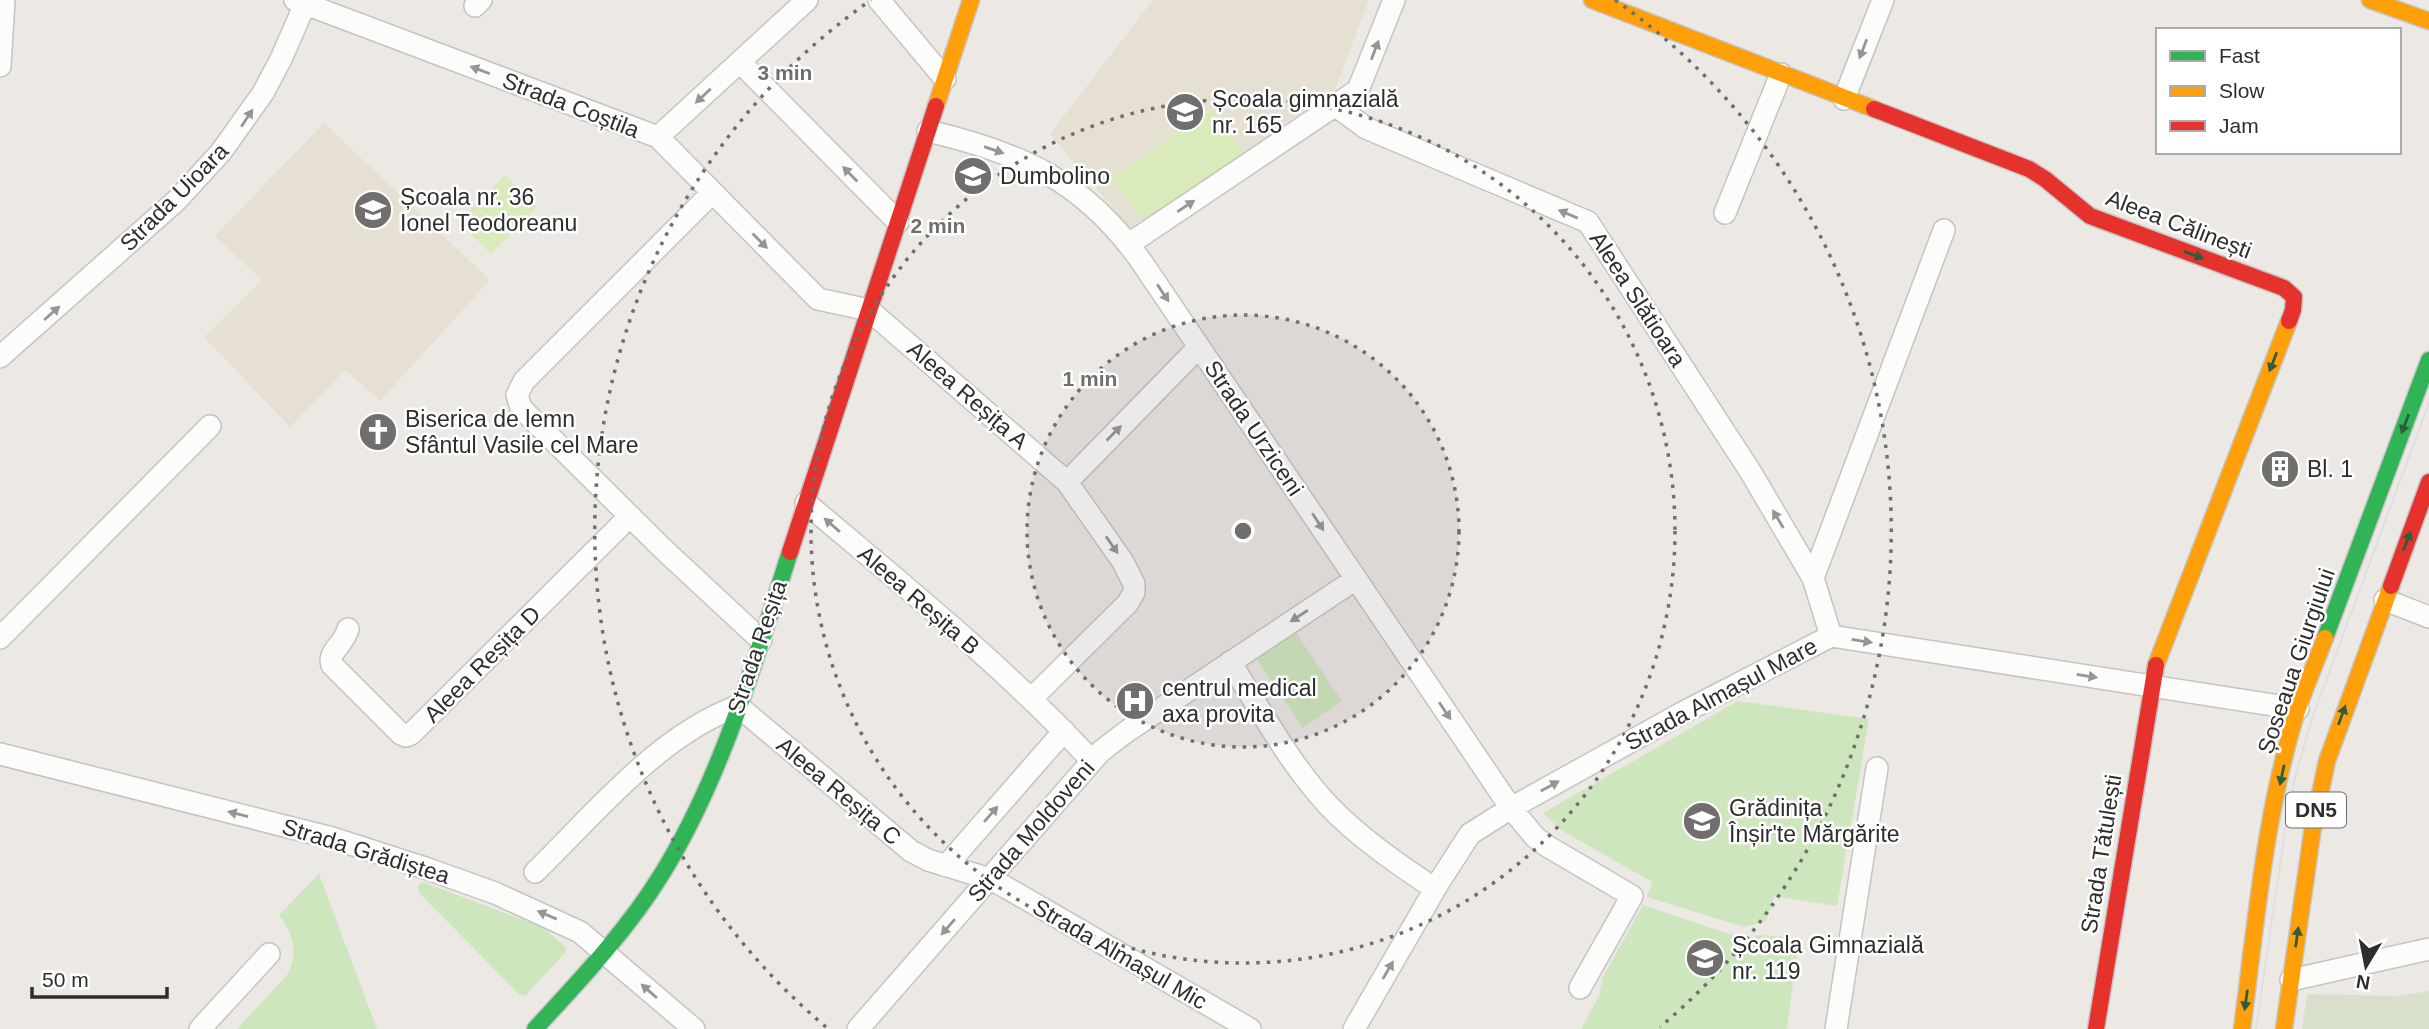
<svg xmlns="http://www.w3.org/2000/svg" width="2429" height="1029" font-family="Helvetica,sans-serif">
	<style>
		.education { fill: #e6e0d3 }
		.green { fill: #cee6be }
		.cemetery { fill: #d8e0cc }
		.pitch { fill: #d9eabb }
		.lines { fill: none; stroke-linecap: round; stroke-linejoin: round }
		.street-casing { stroke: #c5c4c5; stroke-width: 24 }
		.fast-casing { stroke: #c5c4c5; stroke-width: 19 }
		.slow-casing { stroke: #c5c4c5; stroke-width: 19 }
		.jam-casing { stroke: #c5c4c5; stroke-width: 19 }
		.street { stroke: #fcfcfb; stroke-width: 21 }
		.fast { stroke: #30b455; stroke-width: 16 }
		.slow { stroke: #ff9f0a; stroke-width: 16 }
		.jam { stroke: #e5322d; stroke-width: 16 }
		.tram { stroke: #dfdfe1; stroke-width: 2 }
		.oneway { fill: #959594 }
		.oneway2 { fill: #2f5d3c }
		.ring { fill: none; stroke: #706f6e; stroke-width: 3.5; stroke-dasharray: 3.5 7 }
		.labels { text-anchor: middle; stroke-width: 5; stroke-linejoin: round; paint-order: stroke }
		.shield { fill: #fff; stroke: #6d6d6d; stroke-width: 2 }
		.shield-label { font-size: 21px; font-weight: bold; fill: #2e2e2e }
		.poi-label { font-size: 23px; fill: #2e2e2e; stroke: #fff; text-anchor: start }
		.street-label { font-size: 23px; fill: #2e2e2e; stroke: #fff }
		.centre { fill: #706f6e; stroke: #fff; stroke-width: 3.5 }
		.ring-label { font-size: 21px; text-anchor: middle; font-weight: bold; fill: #706f6e; stroke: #fff; stroke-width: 5; stroke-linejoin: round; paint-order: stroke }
	</style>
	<rect width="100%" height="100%" fill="#ece8e4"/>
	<!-- education -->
	<path class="education" d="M1153,0H1369L1335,90L1130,228L1050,134Z
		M324,123L490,280L380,401L345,370L290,427L204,337L262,280L215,236Z"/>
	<!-- green -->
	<path class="green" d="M1294,630L1342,701L1303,728L1255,657Z
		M1738,701L1869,719L1837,906L1774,896L1766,921L1744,927L1647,897L1652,882L1561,830L1543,813Z
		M319,874L377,1029H237L287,975C299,954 293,933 279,915Z
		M423,882L542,927L566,947L565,953L525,996L520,995L419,893L418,885Z
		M1643,905L1744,939L1761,935L1799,938L1787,1029H1581L1599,996L1603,977Z"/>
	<!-- cemetery -->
	<path class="cemetery" d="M2429,991V1029H2302L2307,994L2399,996Z"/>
	<!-- pitch -->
	<path class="pitch" d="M1211,107L1245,155L1147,226L1112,179Z
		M505,175L537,207L491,254L458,221Z"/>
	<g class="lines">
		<!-- street casing -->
		<g class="street-casing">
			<path id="street" d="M295,0L658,137L818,299L869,310L1067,482L1123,562L1134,584V592L1128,603L1031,699
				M879,0L945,79
				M475,6L481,0
				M740,62L898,222
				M0,66L4,0
				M1844,99L1883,0
				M1336,106L1366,128L1588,222L1750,471L1813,578L1831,636
				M928,131C1022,153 1084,181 1141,261L1511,808L1535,837L1547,846L1632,896L1580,988
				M658,137L807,0
				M712,193L524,381L517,395L521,408L661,547L761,640
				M1725,213L1781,74
				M1129,244L1358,90L1394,0
				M0,357L177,200L221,152L263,93L281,59L305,4
				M1067,482L1199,347
				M806,503C903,585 1006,668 1092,761
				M1813,578L1944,230
				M2385,600L2429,617
				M348,629C344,645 327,652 332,665L401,734L406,736L411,734L630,516
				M0,638L210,426
				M1230,662C1261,710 1289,763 1328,805C1358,837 1398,864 1435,889
				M0,754L332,838L425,868L495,893L580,932L694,1029
				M946,866L1064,731
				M535,872C596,813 657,736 738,706L911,851L928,860L990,879L1007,888L1250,1029
				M2291,980L2429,949
				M200,1029L269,954
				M858,1029L1100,752L1126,732L1356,579
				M1354,1029L1439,882L1470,834L1511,808L1682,713L1831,636L2298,709
				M1836,1029L1877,768"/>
		</g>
		<!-- fast casing -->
		<g class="fast-casing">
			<path id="fast" d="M2325,638L2429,360
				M535,1029C579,981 625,933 660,877C722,778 754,663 790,552"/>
		</g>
		<!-- slow casing -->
		<g class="slow-casing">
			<path id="slow" d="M1592,0L1874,109
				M2370,0L2429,21
				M936,106L971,0
				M2156,665L2289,321
				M2242,1029C2256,924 2265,810 2298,708C2306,685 2316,662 2325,638
				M2284,1029L2313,827L2327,761L2391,586"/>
		</g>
		<!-- jam casing -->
		<g class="jam-casing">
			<path id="jam" d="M1874,109L2029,169L2045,179L2090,216L2284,288L2294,297L2293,310L2289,321
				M790,552L936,106
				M2391,586L2429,482
				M2096,1029L2156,665"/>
		</g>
		<!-- street -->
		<use href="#street" class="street"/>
		<!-- fast -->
		<use href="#fast" class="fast"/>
		<!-- slow -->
		<use href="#slow" class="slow"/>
		<!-- jam -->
		<use href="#jam" class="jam"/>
		<!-- tram -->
		<path class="tram" d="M2256,1029L2284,838L2296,773L2313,716L2429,403"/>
	</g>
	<!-- one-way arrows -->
	<defs><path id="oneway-solid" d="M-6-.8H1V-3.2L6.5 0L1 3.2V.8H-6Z" transform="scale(1.75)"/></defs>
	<g class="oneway">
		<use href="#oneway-solid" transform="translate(1863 49) rotate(111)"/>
		<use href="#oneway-solid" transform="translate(1375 50) rotate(-69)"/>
		<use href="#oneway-solid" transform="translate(480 70) rotate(-159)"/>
		<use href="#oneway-solid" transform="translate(703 96) rotate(137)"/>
		<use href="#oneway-solid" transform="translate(247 118) rotate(-57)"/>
		<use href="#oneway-solid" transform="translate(994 150) rotate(19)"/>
		<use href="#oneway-solid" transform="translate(850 174) rotate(-134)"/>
		<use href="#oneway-solid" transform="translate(1186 206) rotate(-34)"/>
		<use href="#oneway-solid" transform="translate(1568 214) rotate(-157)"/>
		<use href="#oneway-solid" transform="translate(760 241) rotate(45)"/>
		<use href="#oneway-solid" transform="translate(1163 293) rotate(56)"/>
		<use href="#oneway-solid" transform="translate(52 313) rotate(-42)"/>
		<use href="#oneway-solid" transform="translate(1114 433) rotate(-45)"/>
		<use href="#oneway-solid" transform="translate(1778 519) rotate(-121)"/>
		<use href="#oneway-solid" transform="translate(1318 522) rotate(57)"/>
		<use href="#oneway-solid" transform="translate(832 525) rotate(-139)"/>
		<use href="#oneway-solid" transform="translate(1112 545) rotate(55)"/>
		<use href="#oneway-solid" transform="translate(1299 616) rotate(147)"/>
		<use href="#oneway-solid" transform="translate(1862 641) rotate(9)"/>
		<use href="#oneway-solid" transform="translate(2087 676) rotate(9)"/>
		<use href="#oneway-solid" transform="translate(1445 711) rotate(56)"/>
		<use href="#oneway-solid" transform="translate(1550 786) rotate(-29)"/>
		<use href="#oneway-solid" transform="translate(238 814) rotate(-166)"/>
		<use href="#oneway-solid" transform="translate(991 814) rotate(-49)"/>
		<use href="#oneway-solid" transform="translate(547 915) rotate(-157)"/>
		<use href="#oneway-solid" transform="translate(948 927) rotate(131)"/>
		<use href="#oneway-solid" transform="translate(1388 970) rotate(-60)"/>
		<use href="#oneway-solid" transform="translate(649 991) rotate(-139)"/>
	</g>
	<g class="oneway2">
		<use href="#oneway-solid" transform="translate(2194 255) rotate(20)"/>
		<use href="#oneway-solid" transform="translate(2273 362) rotate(111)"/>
		<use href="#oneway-solid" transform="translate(2405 424) rotate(111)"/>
		<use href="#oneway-solid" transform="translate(2407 541) rotate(-69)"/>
		<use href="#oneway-solid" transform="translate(2342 715) rotate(-70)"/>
		<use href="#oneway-solid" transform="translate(2282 775) rotate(102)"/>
		<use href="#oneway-solid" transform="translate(2297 937) rotate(-82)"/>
		<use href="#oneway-solid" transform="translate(2246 1000) rotate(98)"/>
	</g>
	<!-- distance rings -->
	<circle cx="1243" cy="531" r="216" fill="#706f6e" fill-opacity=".12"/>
	<g class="ring">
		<circle cx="1243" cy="531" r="216"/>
		<circle cx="1243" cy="531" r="432"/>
		<path d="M826 1027A648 648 0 0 1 871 0M1615 0A648 648 0 0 1 1660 1027"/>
	</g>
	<!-- icons -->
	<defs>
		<g id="school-disc" transform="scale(2.0125)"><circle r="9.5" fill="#706f6e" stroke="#fff"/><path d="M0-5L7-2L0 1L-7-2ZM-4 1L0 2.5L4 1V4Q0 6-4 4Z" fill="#fff"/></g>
		<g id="university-disc" transform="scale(2.0125)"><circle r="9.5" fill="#706f6e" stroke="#fff"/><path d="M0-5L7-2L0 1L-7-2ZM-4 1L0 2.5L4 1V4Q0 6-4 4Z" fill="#fff"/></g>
		<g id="church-disc" transform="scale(2.0125)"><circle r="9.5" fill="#706f6e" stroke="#fff"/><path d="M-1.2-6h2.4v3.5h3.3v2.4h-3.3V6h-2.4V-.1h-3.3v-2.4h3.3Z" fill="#fff"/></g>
		<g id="building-disc" transform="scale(2.0125)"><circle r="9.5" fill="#706f6e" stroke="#fff"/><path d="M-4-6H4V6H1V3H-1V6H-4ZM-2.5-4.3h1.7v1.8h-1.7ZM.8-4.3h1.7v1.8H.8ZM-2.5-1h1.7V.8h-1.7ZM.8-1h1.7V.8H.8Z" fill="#fff"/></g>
		<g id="hospital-disc" transform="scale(2.0125)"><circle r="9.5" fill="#706f6e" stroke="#fff"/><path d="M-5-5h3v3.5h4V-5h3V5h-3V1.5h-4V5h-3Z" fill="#fff"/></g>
	</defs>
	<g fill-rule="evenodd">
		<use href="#school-disc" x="1185" y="112"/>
		<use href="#school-disc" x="973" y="176"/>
		<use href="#university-disc" x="373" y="210"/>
		<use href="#church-disc" x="378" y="432"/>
		<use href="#building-disc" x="2280" y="469"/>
		<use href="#hospital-disc" x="1135" y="701"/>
		<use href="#school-disc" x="1702" y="821"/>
		<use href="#school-disc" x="1705" y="958"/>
	</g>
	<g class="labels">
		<!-- shield labels -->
		<rect class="shield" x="2286" y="792.5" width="60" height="35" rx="5"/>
		<g class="shield-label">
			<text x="2316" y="817">DN5</text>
		</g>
		<!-- poi labels -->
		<g class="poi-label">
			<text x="1212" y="107">Școala gimnazială<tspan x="1212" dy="26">nr. 165</tspan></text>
			<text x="1000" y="184">Dumbolino</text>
			<text x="400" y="205">Școala nr. 36<tspan x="400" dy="26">Ionel Teodoreanu</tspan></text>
			<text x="405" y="427">Biserica de lemn<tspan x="405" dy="26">Sfântul Vasile cel Mare</tspan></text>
			<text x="2307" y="477">Bl. 1</text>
			<text x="1162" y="696">centrul medical<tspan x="1162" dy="26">axa provita</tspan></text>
			<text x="1729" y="816">Grădinița<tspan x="1729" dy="26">Înșir'te Mărgărite</tspan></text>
			<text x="1732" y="953">Școala Gimnazială<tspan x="1732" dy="26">nr. 119</tspan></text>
		</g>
		<!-- street labels -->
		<g class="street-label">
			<text transform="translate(571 105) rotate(21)" y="8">Strada Coștila</text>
			<text transform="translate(174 197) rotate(-45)" y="8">Strada Uioara</text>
			<text transform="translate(2179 224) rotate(21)" y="8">Aleea Călinești</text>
			<text transform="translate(1638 299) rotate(57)" y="8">Aleea Slătioara</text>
			<text transform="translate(968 395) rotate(41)" y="8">Aleea Reșița A</text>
			<text transform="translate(1254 428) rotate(56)" y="8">Strada Urziceni</text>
			<text transform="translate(919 600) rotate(41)" y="8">Aleea Reșița B</text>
			<text transform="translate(757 647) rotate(-71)" y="8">Strada Reșița</text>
			<text transform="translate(2296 661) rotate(-71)" y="8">Șoseaua Giurgiului</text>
			<text transform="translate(482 664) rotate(-45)" y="8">Aleea Reșița D</text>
			<text transform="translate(1721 694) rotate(-28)" y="8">Strada Almașul Mare</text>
			<text transform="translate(839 791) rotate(40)" y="8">Aleea Reșița C</text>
			<text transform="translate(1031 831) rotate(-49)" y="8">Strada Moldoveni</text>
			<text transform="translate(366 851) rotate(17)" y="8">Strada Grădiștea</text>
			<text transform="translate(2101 854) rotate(-81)" y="8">Strada Tătulești</text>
			<text transform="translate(1120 954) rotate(30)" y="8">Strada Almașul Mic</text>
		</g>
	</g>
	<circle cx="1243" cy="531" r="10" class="centre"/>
	<g class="ring-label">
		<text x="785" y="80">3 min</text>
		<text x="938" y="233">2 min</text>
		<text x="1090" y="386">1 min</text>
	</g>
	<!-- legend -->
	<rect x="2156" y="28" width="245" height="126" fill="#ffffff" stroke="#ababab" stroke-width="2"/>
	<rect x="2170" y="51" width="35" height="10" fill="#30b455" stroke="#ababab" stroke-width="2"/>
	<text x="2219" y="63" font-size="21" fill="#2e2e2e">Fast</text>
	<rect x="2170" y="86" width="35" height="10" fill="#ff9f0a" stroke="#ababab" stroke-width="2"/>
	<text x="2219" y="98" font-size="21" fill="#2e2e2e">Slow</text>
	<rect x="2170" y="121" width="35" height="10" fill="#e5322d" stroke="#ababab" stroke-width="2"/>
	<text x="2219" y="133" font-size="21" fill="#2e2e2e">Jam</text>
	<!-- north arrow -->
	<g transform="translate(2366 966) rotate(190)" stroke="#ffffff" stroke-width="5" paint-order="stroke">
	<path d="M0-5L12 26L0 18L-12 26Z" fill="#2e2e2e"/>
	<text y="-10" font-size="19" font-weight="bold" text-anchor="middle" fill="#2e2e2e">N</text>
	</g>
	<!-- scale -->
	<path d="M32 987v10h135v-10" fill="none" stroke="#2e2e2e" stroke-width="3.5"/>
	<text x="42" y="987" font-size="21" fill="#2e2e2e" stroke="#ffffff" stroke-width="5" paint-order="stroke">50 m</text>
</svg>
